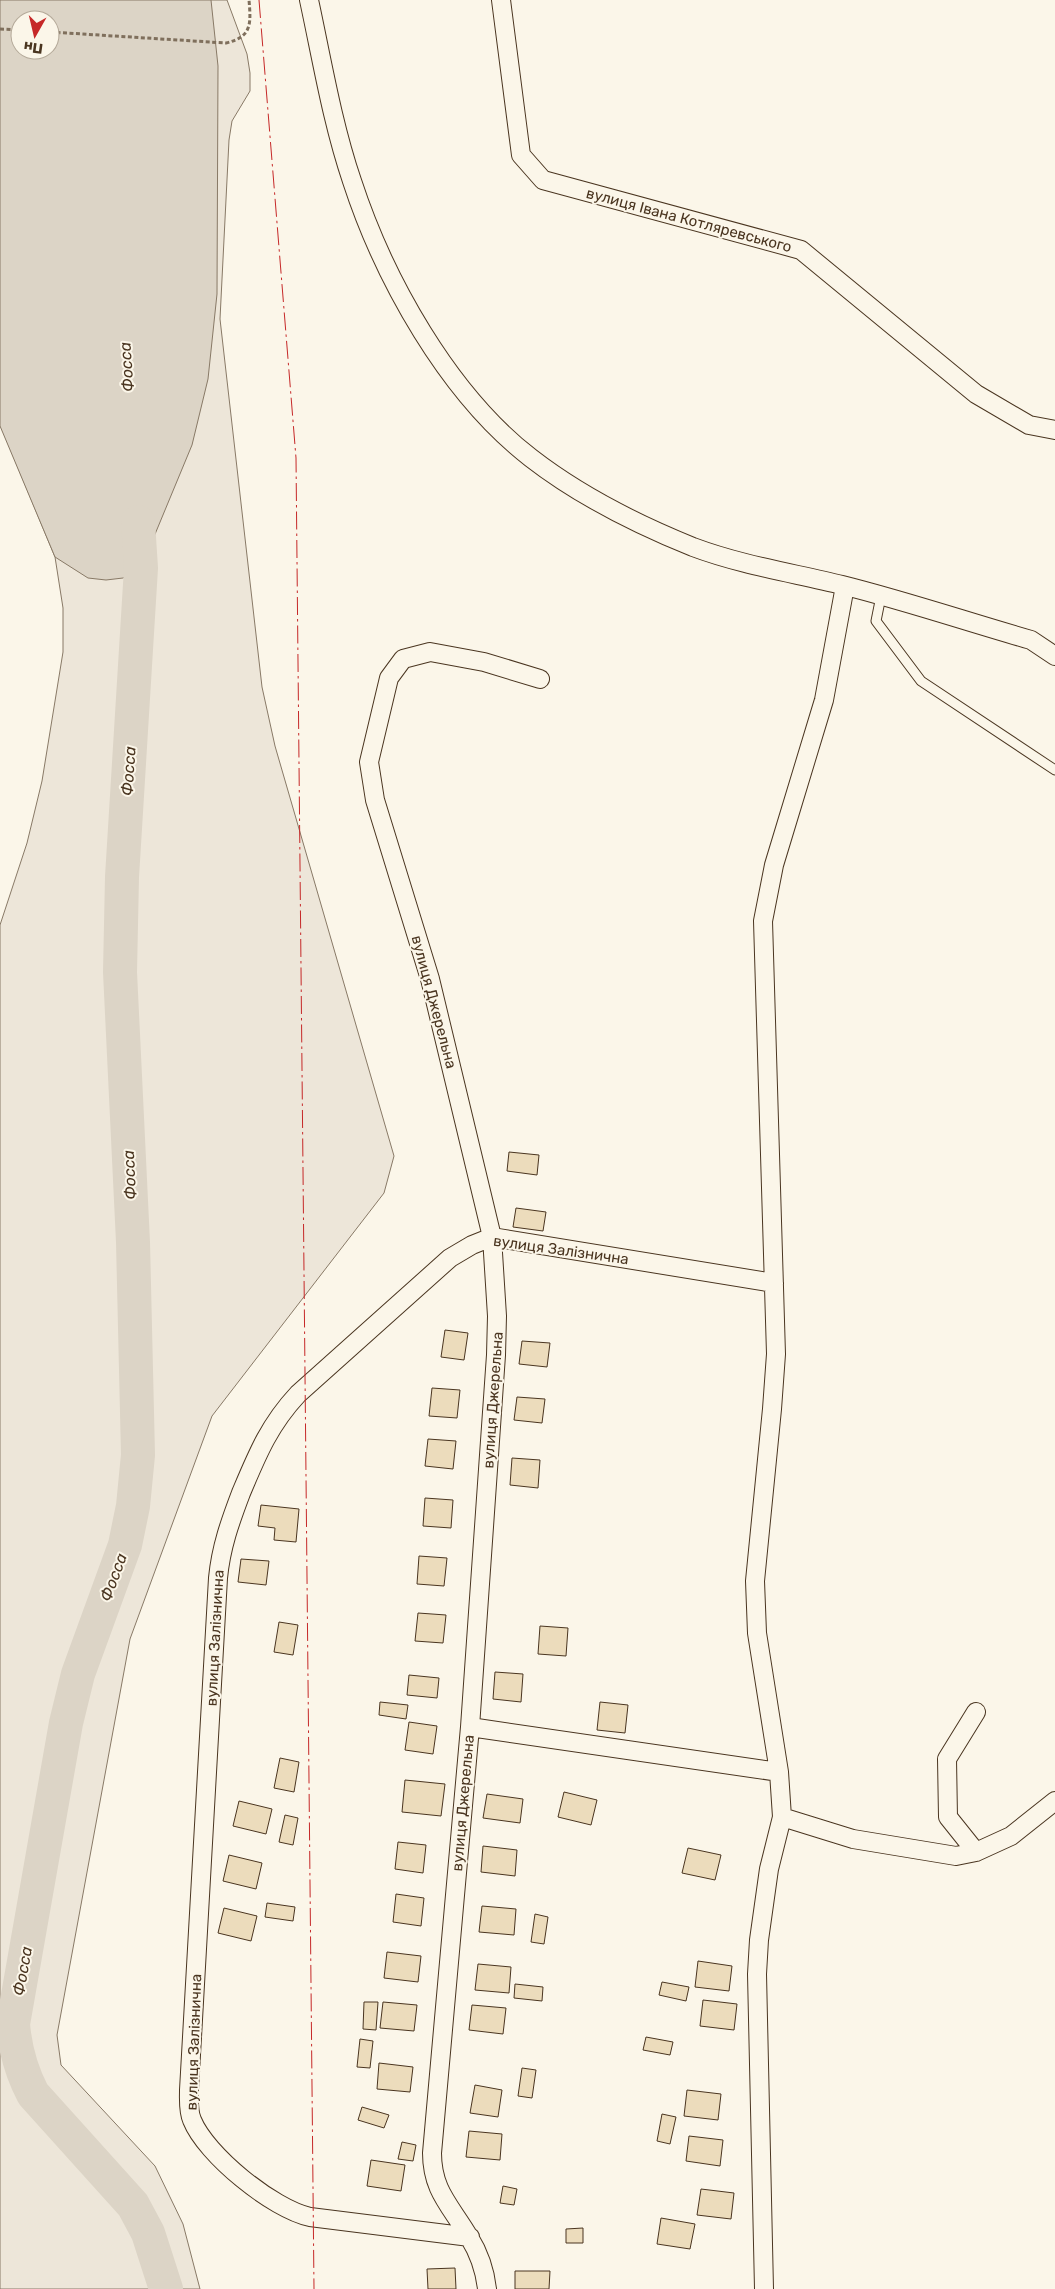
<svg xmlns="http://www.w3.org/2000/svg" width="1055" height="2289" font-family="Rubik,sans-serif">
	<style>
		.green { fill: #ede6d9; stroke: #887966 }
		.water { fill: #dcd4c6; stroke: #887966; fill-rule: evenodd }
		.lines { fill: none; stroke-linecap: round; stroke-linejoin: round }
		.river { stroke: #dcd4c6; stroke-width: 34 }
		.building { fill: #ecdcbc; stroke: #4a3520 }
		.service-casing { stroke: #4a3520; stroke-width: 11 }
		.minor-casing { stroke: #4a3520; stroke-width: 20 }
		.path { stroke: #7f6f5c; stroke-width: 3; stroke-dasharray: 4 2.5; stroke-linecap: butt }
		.service { stroke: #fbf6e9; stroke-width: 9 }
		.minor { stroke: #fbf6e9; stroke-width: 18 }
		.power { stroke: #c62828; stroke-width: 1; stroke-dasharray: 18 4 2.5 4; stroke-linecap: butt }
		.labels { text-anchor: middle; stroke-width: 4; stroke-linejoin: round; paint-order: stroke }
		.street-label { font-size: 15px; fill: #4a3520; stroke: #fbf6e9 }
		.water-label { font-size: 16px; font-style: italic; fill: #4a3520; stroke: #fbf6e9 }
	</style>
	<rect width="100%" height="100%" fill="#fbf6e9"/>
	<!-- green -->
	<path class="green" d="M195,0H227L247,54L250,73V91L232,121L229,140L220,319L262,687L275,746L394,1156L384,1193L212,1416L130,1639L57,2035L61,2065L155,2166L183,2224L200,2289H0V925L27,843L42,781L63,652V608L55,557L0,424Z"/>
	<!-- water -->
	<path class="water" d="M0,0H211L218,66L217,294L208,379L192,445L141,568L123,578L106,580L88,578L55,557L0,426ZM20,20H50V50H20Z"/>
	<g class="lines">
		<!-- river -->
		<path class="river" d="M138,522L141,568L122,877L120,972L133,1242L138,1455L133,1506L125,1545L78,1674L66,1723L13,2024C15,2049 21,2071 33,2094L133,2205L148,2233L166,2289"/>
	</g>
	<!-- building -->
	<path class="building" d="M509,1152L539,1155L537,1175L507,1171Z
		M516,1208L546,1212L543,1231L513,1227Z
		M445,1330L468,1333L464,1360L441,1357Z
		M522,1341L550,1343L547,1367L519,1364Z
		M432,1388L460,1390L457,1418L429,1416Z
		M517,1397L545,1399L542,1423L514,1420Z
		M428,1439L456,1441L453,1469L425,1466Z
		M512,1458L540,1460L538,1488L510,1485Z
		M425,1498L453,1500L451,1528L423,1526Z
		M261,1505L299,1509L296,1542L274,1540L275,1528L258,1526Z
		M419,1556L447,1558L444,1586L417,1584Z
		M241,1559L269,1561L266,1585L238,1582Z
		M418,1613L446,1615L443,1643L415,1641Z
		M279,1622L298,1625L293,1655L274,1652Z
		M540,1626L568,1628L566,1656L538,1654Z
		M495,1672L523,1674L521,1702L493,1699Z
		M409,1675L439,1678L437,1698L407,1695Z
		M380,1702L408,1705L406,1719L379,1715Z
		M600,1702L628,1705L625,1733L597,1730Z
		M409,1722L437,1726L433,1754L405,1750Z
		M280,1758L299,1762L294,1792L274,1788Z
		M405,1780L445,1784L441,1816L402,1812Z
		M564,1792L597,1800L591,1825L558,1817Z
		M487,1794L523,1799L520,1823L483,1818Z
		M239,1801L272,1809L266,1834L233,1826Z
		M285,1815L298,1818L293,1845L279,1842Z
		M398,1842L426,1845L423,1873L395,1869Z
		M483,1846L517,1850L515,1876L481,1872Z
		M688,1848L721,1855L715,1880L682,1873Z
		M229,1855L262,1863L256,1889L223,1881Z
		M396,1894L424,1898L421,1926L393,1922Z
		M267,1903L295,1907L293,1921L265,1917Z
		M482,1906L516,1909L514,1935L479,1932Z
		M224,1908L257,1916L251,1941L218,1933Z
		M535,1914L548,1917L544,1944L531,1942Z
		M387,1952L421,1956L418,1982L384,1978Z
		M698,1961L732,1966L729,1991L695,1987Z
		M478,1964L511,1967L509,1993L475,1990Z
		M662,1982L689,1987L686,2001L659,1995Z
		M515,1984L543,1987L542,2001L514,1998Z
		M703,2000L737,2004L734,2030L700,2026Z
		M364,2002H378L376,2030L363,2029Z
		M383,2002L417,2005L414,2031L380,2028Z
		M472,2005L506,2008L503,2034L469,2030Z
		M646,2037L673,2042L670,2055L643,2050Z
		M360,2039L373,2041L370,2068L357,2067Z
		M379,2063L413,2067L410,2092L377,2089Z
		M522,2068L536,2070L532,2098L518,2096Z
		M475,2085L502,2090L498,2117L470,2113Z
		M687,2090L721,2094L718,2120L684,2116Z
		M362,2107L389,2115L384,2128L358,2120Z
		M662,2114L676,2117L670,2144L657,2141Z
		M469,2131L502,2134L500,2160L466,2157Z
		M689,2136L723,2140L720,2166L686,2161Z
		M402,2142L416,2145L413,2161L398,2159Z
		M371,2160L405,2165L401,2191L367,2186Z
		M503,2186L517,2189L514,2205L500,2203Z
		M701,2189L734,2193L731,2219L697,2215Z
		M661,2218L695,2224L690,2249L657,2244Z
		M583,2228V2243H566V2229Z
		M455,2268L456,2289H428L427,2269Z
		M515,2271H550L549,2289H515Z"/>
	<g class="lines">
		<!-- service casing -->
		<g class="service-casing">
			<path id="service" d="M881,596L876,621L921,681L1055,770"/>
		</g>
		<!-- minor casing -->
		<g class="minor-casing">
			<path id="minor" d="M309,0C322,60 332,122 352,181C384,279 448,394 531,458C580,496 636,524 693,547C741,565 793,573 842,585C906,601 968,622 1031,640L1055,656
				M501,0L521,155L543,180L801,250L976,394L1029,425L1055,430
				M976,1712L947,1759L948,1817L976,1852
				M470,1727L779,1772
				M782,1817L853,1839L956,1856L976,1852L1011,1836L1055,1801
				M470,2237L310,2217C273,2209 206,2155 192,2120C188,2111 189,2100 189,2090L218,1578C221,1547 230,1522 241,1493C257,1455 269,1425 298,1394L450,1258L472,1245L492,1237L774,1283
				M487,2289C485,2271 479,2253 469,2237C451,2206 432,2191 432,2153L470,1727L496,1355L497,1316L492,1237L430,979L375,800L369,762L389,678L403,659L430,652L484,662L540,679
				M764,2289L757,1974L759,1940L769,1869L782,1817L779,1772L757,1633L755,1581L772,1409L776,1354L763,921L774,865L824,700L845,586"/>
		</g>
		<!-- path -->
		<path class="path" d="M0,29L20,30
			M50,32L226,43C252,37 251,24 249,0"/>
		<!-- service -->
		<use href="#service" class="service"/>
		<!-- minor -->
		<use href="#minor" class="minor"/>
		<!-- power -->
		<path class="power" d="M259,0L296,458L314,2289"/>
	</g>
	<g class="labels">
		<!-- street labels -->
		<g class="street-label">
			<text transform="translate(689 220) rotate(15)" y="5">вулиця Івана Котляревського</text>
			<text transform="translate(434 1002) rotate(75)" y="5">вулиця Джерельна</text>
			<text transform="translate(561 1250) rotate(8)" y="5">вулиця Залізнична</text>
			<text transform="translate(493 1400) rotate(-86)" y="5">вулиця Джерельна</text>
			<text transform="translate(215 1638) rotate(-87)" y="5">вулиця Залізнична</text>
			<text transform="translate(463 1803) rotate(-85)" y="5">вулиця Джерельна</text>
			<text transform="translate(194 2042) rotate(-88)" y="5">вулиця Залізнична</text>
		</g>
		<!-- water labels -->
		<g class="water-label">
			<text transform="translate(126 367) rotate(-94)" y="6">Фосса</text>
			<text transform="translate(128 771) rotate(-86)" y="6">Фосса</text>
			<text transform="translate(129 1175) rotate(-93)" y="6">Фосса</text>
			<text transform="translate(113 1577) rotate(-70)" y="6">Фосса</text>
			<text transform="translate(22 1971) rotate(-80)" y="6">Фосса</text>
		</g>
	</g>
	<!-- north arrow -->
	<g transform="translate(35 35) rotate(188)"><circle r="24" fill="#fbf6e9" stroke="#b4a999"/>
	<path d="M0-4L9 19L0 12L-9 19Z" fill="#c62828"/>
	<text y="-8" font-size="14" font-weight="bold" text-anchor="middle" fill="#4a3520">Пн</text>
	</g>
</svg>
